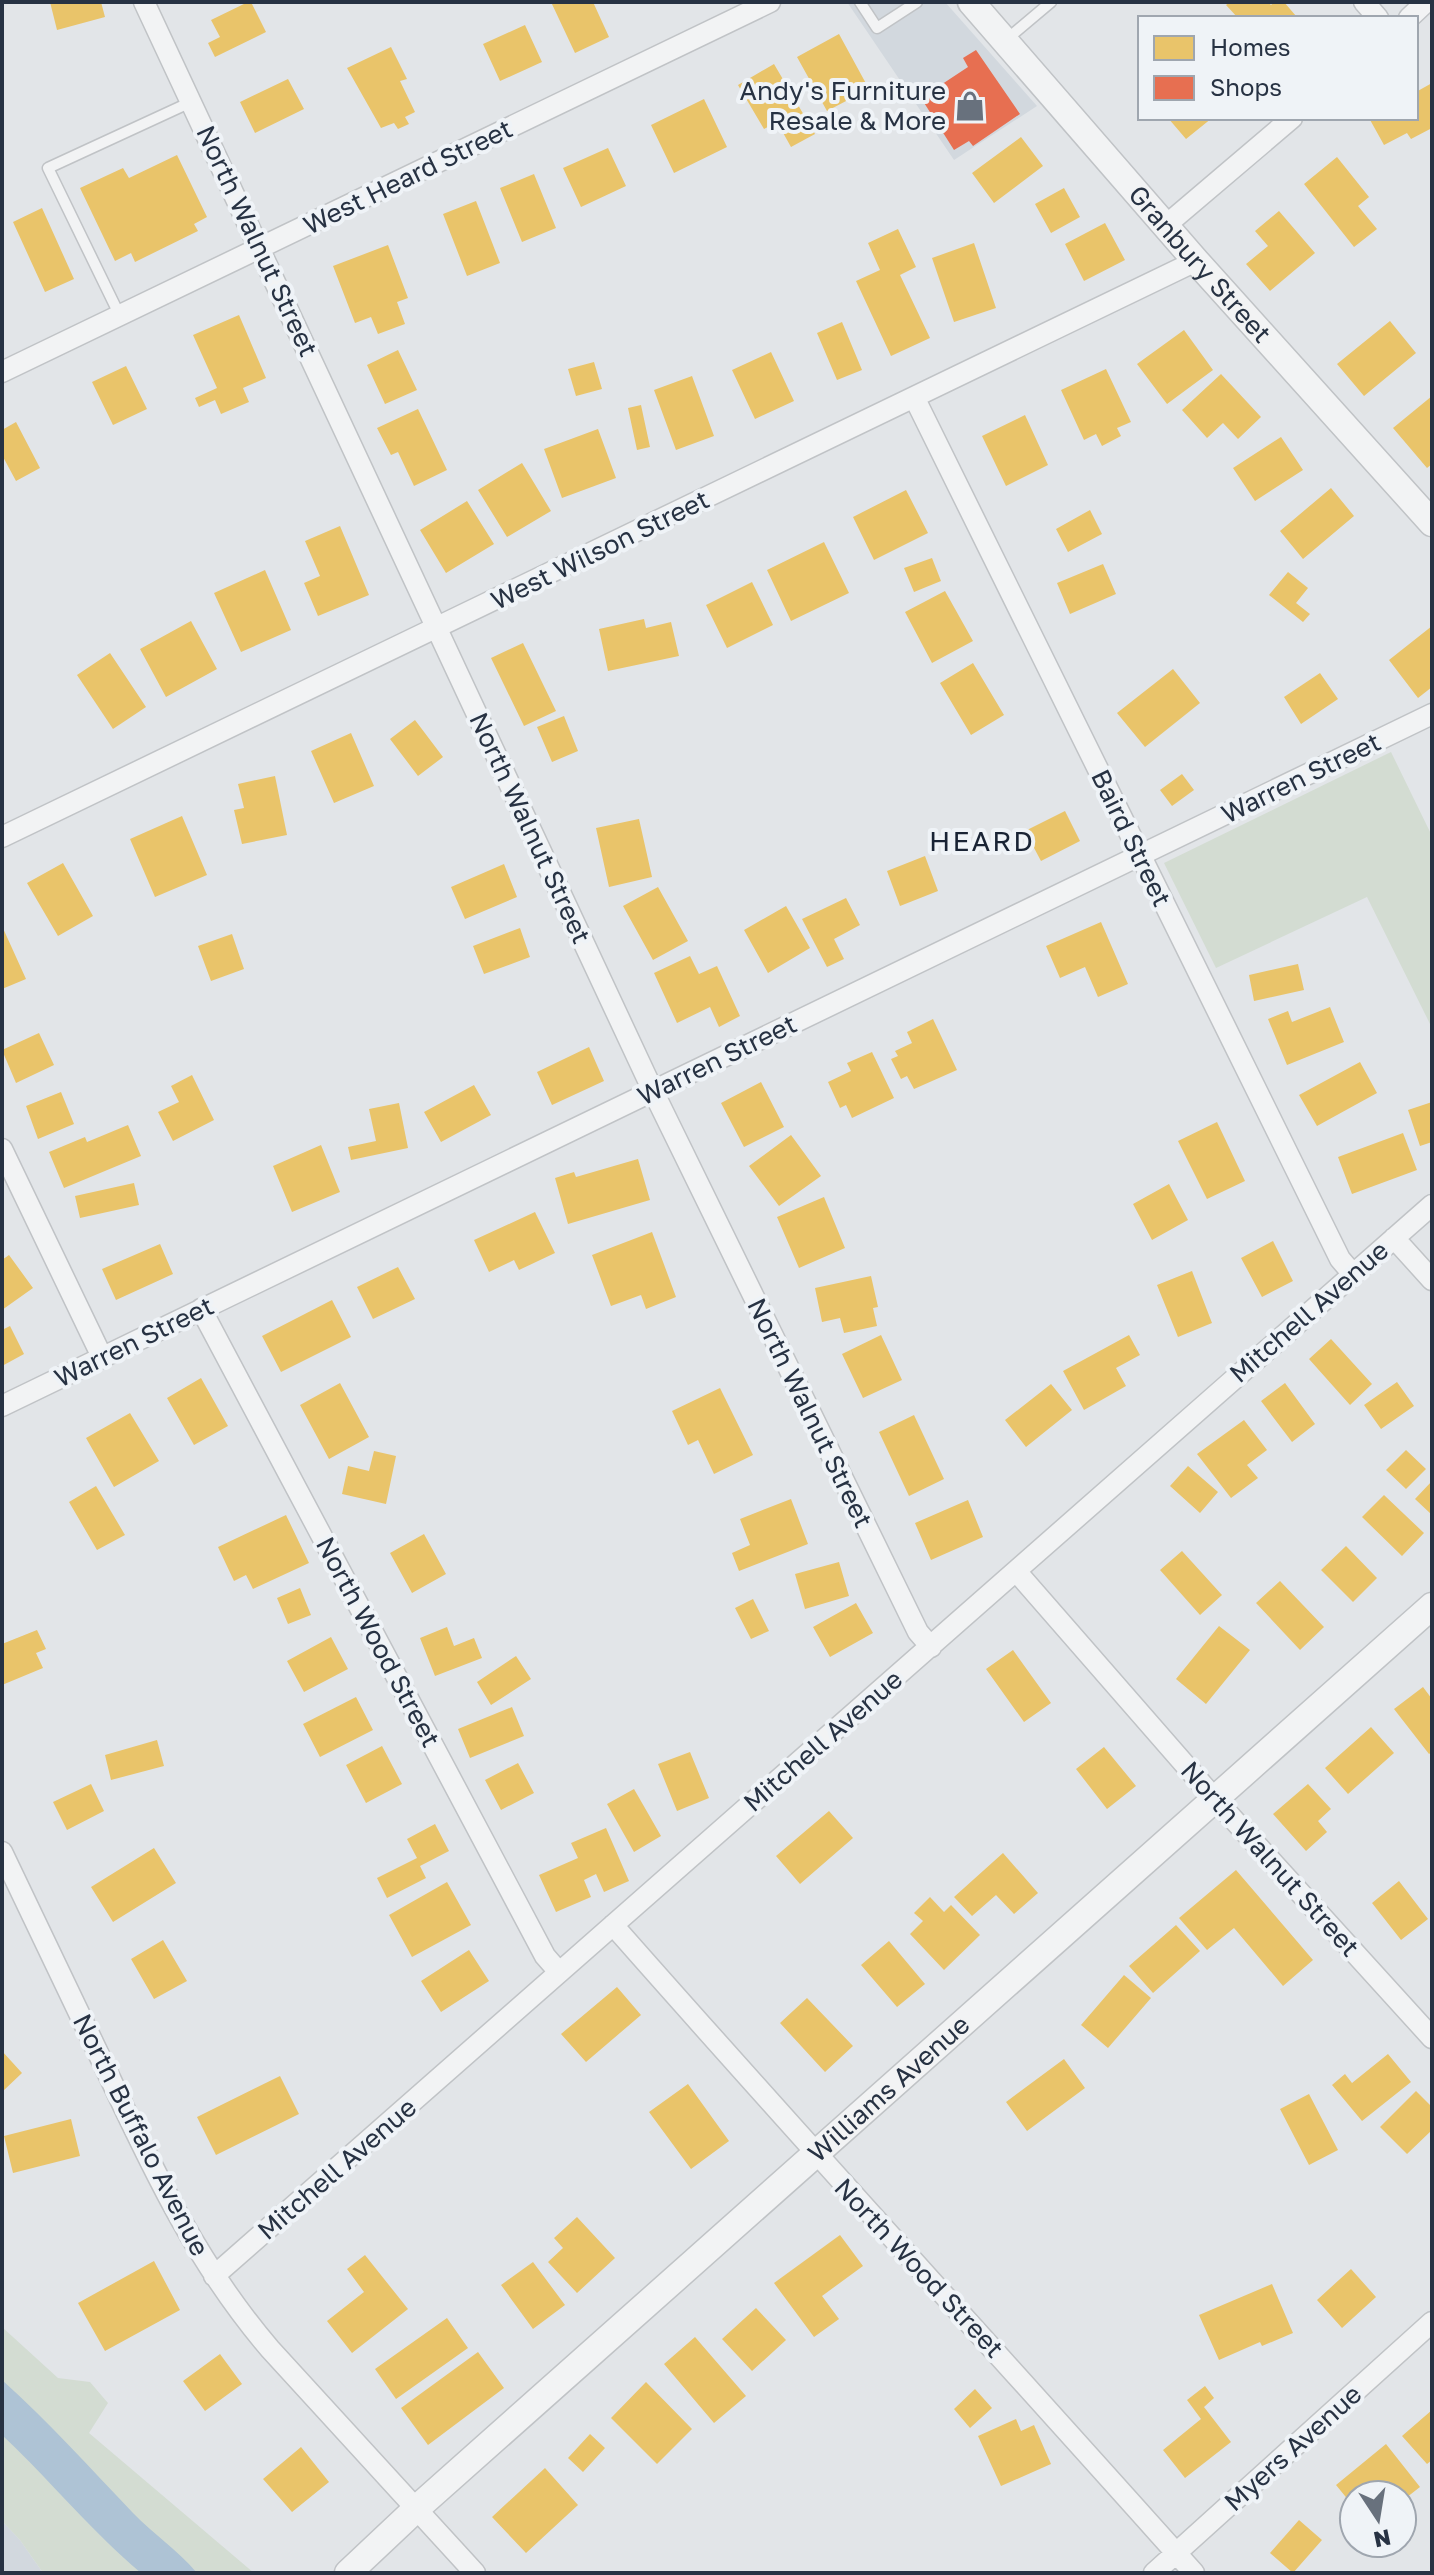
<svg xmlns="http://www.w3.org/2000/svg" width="1434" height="2575" font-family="'Golos Text',sans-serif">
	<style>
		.built { fill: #d2d8de }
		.green { fill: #d3dcd2 }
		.water { fill: #aec3d5 }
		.homes { fill: #e9c46a }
		.shops { fill: #e76f51 }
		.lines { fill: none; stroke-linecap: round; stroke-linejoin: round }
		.service-casing { stroke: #c0c3c6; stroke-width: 13 }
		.minor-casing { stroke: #c0c3c6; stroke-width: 23 }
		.tertiary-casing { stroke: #c0c3c6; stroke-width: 29 }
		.service { stroke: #f2f3f4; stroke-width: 10 }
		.minor { stroke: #f2f3f4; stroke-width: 20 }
		.tertiary { stroke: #f2f3f4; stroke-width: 26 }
		.labels { text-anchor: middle; stroke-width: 8; stroke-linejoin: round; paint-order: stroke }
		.poi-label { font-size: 26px; fill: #273243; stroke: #eff3f7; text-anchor: end }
		.street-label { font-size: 26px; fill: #273243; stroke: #eff3f7 }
		.neighbourhood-label { font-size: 28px; letter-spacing: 2px; fill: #192334; stroke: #eff3f7 }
	</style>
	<rect width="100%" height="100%" fill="#e2e5e8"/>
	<!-- built -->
	<path class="built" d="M847,2H945L1037,106L954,160Z
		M2,2521L20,2540L43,2573H2Z"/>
	<!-- green -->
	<path class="green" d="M1391,752L1432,836V1028L1367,897L1216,968L1164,863Z
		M2,2327L58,2378L90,2382L108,2403L89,2433L254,2573H43L20,2540L2,2521Z"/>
	<!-- water -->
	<path class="water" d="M2,2380C49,2422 90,2468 133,2513C154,2535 178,2550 197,2573H141C91,2531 50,2480 2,2435Z"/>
	<!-- homes -->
	<path class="homes" d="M50,2H101L105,17L57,30Z
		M248,2H251L266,32L215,57L208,43L220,37L211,20Z
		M551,2H593L609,37L575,53Z
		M1230,2H1268L1271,5L1274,2H1284L1296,16L1238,18L1226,5Z
		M525,25L542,62L500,81L483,44Z
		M839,34L869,89L827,111L797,57Z
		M391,47L407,79L400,81L415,112L405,117L409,124L398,129L394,123L381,128L347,68Z
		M774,64L815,134L791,147L777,122L764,129L738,85Z
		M288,79L304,109L255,133L240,102Z
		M1432,83V128L1411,139L1407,133L1384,145L1369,118H1416V92Z
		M704,99L727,147L674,173L651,125Z
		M1168,118H1212L1186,139Z
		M1021,137L1043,166L994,203L972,173Z
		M608,148L626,186L581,207L563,168Z
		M177,155L207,217L194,224L198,231L135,262L131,253L115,261L80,188L123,168L129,178Z
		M1337,157L1369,197L1358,206L1377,229L1354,247L1304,184Z
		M534,174L556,228L522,242L500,188Z
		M1064,188L1080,217L1051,233L1035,204Z
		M476,201L500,263L467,276L443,214Z
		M42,208L74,279L45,292L13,222Z
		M1279,211L1315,253L1270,291L1246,264L1268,246L1255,231Z
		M1105,223L1125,260L1084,281L1065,244Z
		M898,229L916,267L900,275L930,338L891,356L856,281L880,270L868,243Z
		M974,243L996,308L954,322L932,258Z
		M388,245L408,298L397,302L405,324L378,334L371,317L355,323L333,266Z
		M239,315L266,378L243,388L249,402L221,414L215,400L199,407L195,398L217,388L193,335Z
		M1390,321L1416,353L1364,396L1337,364Z
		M842,322L862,370L837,380L817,333Z
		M1184,330L1213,370L1167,404L1137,364Z
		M398,350L417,390L385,404L367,365Z
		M771,352L794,401L755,419L732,370Z
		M594,362L602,389L576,396L568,369Z
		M126,366L147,409L113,425L92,382Z
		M1106,369L1131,422L1117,428L1121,436L1102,446L1096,434L1084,440L1061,390Z
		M1221,374L1261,417L1238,439L1223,423L1207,438L1182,410Z
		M692,376L714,436L676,450L654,390Z
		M1432,396V464L1427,468L1393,428Z
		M641,405L650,447L637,450L628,408Z
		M418,409L447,470L414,486L398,452L391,455L377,428Z
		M1025,415L1048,465L1006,486L982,436Z
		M16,422L40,468L16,481L2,455V430Z
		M598,429L616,478L562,498L544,449Z
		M1281,437L1303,470L1255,501L1233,468Z
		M522,463L551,511L507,537L478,490Z
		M1331,488L1354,516L1303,559L1280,531Z
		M906,490L928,533L874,560L853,517Z
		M467,501L494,544L446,573L420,530Z
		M1090,510L1102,534L1068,552L1056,529Z
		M340,526L369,595L318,616L304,583L320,576L305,541Z
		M824,542L849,593L791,621L767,570Z
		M932,558L941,581L914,592L904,568Z
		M1103,564L1116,594L1070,614L1057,583Z
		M265,570L291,630L241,652L214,593Z
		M1288,572L1308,588L1296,603L1310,614L1303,622L1269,595Z
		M752,582L773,625L727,648L706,605Z
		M945,591L973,641L932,663L905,612Z
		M644,619L646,628L671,622L679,656L608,671L599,629Z
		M191,621L217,669L166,697L140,649Z
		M1432,626V687L1418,698L1389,660Z
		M523,643L556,711L524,726L491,658Z
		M110,653L146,707L113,729L77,675Z
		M973,663L1004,715L971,735L940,683Z
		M1173,669L1200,703L1145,747L1117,713Z
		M1320,673L1338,699L1301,724L1284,697Z
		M564,716L578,751L552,762L537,727Z
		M415,720L443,757L418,776L390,739Z
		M351,733L374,786L334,803L311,751Z
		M1182,774L1194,790L1172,806L1160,790Z
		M275,776L287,835L242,844L234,810L244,808L238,784Z
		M1065,811L1080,841L1041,861L1025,831Z
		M182,816L207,875L155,897L130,839Z
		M639,819L652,877L609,887L596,828Z
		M925,856L938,891L900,906L887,871Z
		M63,863L93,916L58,936L27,883Z
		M504,864L517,897L465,919L451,887Z
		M658,887L688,941L653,960L623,906Z
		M846,898L860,925L834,939L844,959L827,967L802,919Z
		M786,906L810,948L768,973L744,930Z
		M1101,922L1128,984L1098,997L1085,967L1060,978L1046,946Z
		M2,926L26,979L2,989Z
		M520,928L530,957L484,974L473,946Z
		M232,934L244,969L211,981L198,946Z
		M690,956L699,974L717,966L740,1016L719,1027L710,1007L677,1023L654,973Z
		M1298,964L1304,990L1254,1001L1249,975Z
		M1330,1007L1344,1042L1287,1065L1268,1019L1288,1011L1292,1022Z
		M933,1019L957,1070L914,1089L907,1076L901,1079L891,1059L898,1056L895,1051L912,1043L907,1032Z
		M39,1033L54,1065L16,1083L2,1050Z
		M589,1047L604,1081L552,1105L537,1072Z
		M872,1052L894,1098L852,1118L846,1105L840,1108L828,1082L851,1071L847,1063Z
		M1360,1062L1377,1093L1317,1126L1299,1095Z
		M192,1075L214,1120L173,1141L158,1112L179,1102L171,1086Z
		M761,1082L784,1127L744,1147L721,1103Z
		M474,1085L491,1115L441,1142L424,1112Z
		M61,1092L74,1124L38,1139L26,1106Z
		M1432,1102V1142L1420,1146L1408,1110Z
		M399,1103L408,1148L351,1160L348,1147L376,1141L369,1109Z
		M1217,1122L1245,1181L1207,1199L1178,1141Z
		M128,1125L141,1156L64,1188L49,1152L85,1137L87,1142Z
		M1403,1133L1417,1170L1352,1194L1338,1157Z
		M791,1135L821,1176L779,1206L749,1166Z
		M321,1145L340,1192L292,1212L273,1166Z
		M638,1159L650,1200L568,1224L555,1178L574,1172L576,1177Z
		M134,1183L139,1205L80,1218L75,1196Z
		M1169,1184L1188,1220L1152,1240L1133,1204Z
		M824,1197L845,1248L799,1268L777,1217Z
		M535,1212L555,1253L519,1270L514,1260L489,1272L474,1240Z
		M652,1232L676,1297L646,1309L641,1295L611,1306L592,1255Z
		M1273,1241L1293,1281L1262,1297L1241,1258Z
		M160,1244L173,1274L116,1300L102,1269Z
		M9,1255L33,1288L2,1310V1260Z
		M398,1267L415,1299L373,1319L357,1287Z
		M1192,1271L1212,1323L1178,1337L1157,1285Z
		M871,1276L878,1307L873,1308L877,1326L844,1333L840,1318L822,1322L815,1288Z
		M332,1300L351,1337L281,1372L262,1336Z
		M10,1326L24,1354L2,1366V1330Z
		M881,1335L902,1380L863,1398L842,1354Z
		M1129,1335L1140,1355L1116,1368L1126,1386L1084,1410L1063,1371Z
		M1331,1339L1372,1384L1350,1405L1309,1359Z
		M201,1378L228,1426L194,1445L167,1398Z
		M1397,1382L1414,1406L1381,1429L1364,1405Z
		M340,1383L369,1437L329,1459L300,1405Z
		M1285,1383L1315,1424L1292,1442L1261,1401Z
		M1051,1384L1072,1410L1026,1447L1005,1420Z
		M720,1388L753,1455L714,1474L698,1440L688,1445L672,1411Z
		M130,1413L159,1461L114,1487L86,1438Z
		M914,1415L944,1479L909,1496L879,1432Z
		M1244,1420L1267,1450L1247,1465L1258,1478L1231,1498L1197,1454Z
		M1406,1450L1426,1469L1406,1489L1386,1470Z
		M374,1451L396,1456L386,1504L342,1494L348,1466L369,1471Z
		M1188,1466L1218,1492L1200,1513L1170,1486Z
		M1432,1481V1515L1415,1499Z
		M96,1486L125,1535L97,1550L69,1502Z
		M1384,1495L1424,1533L1402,1556L1362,1517Z
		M791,1499L808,1544L739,1571L732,1553L750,1545L740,1519Z
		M968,1500L983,1537L931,1560L915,1523Z
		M286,1515L309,1563L253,1589L246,1575L234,1581L218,1547Z
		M424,1534L446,1574L412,1593L390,1553Z
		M1346,1546L1377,1578L1353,1602L1321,1570Z
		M1182,1551L1222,1595L1200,1615L1160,1570Z
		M839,1562L849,1596L805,1609L795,1574Z
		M1280,1581L1324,1627L1300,1650L1256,1603Z
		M300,1588L311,1615L288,1624L277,1598Z
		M753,1599L769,1631L751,1639L735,1608Z
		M856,1603L873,1633L830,1657L813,1627Z
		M1219,1626L1250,1650L1206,1704L1176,1679Z
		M447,1627L454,1646L474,1638L482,1658L435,1676L420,1638Z
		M37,1630L46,1649L36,1653L43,1668L2,1685V1644Z
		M331,1637L348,1669L304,1692L287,1661Z
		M1013,1650L1051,1703L1024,1722L986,1669Z
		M516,1656L531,1679L491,1705L477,1682Z
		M1423,1687L1432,1699V1752L1429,1754L1394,1709Z
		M356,1697L373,1730L320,1757L303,1724Z
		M512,1707L524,1736L470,1758L458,1729Z
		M1371,1727L1394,1753L1348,1794L1325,1768Z
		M157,1740L164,1766L111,1780L105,1755Z
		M382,1746L402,1784L366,1803L346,1765Z
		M1104,1747L1136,1786L1107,1809L1076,1769Z
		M690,1752L709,1798L677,1811L658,1764Z
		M518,1763L534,1793L501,1810L485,1780Z
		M91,1784L104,1811L67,1830L53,1802Z
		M1308,1784L1331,1809L1318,1821L1327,1832L1306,1851L1273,1814Z
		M634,1789L661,1836L634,1852L607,1804Z
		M829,1811L853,1838L800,1884L776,1856Z
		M435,1824L449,1851L420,1866L426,1878L387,1898L377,1878L417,1858L407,1839Z
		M606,1828L629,1881L604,1892L596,1874L584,1880L591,1897L556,1912L539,1875L578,1858L571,1843Z
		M154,1848L176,1883L113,1922L91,1887Z
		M1003,1853L1038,1893L1014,1914L996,1895L972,1916L954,1897Z
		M1236,1870L1313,1960L1283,1986L1234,1928L1207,1950L1179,1918Z
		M1399,1881L1428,1919L1401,1940L1372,1903Z
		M447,1882L471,1925L412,1957L389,1915Z
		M930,1897L944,1912L951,1905L980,1935L944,1970L910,1934L923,1921L914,1913Z
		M1176,1925L1200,1951L1153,1993L1129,1966Z
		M163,1940L187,1981L154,1999L131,1959Z
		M889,1941L925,1984L897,2007L861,1965Z
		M469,1950L489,1981L441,2012L421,1981Z
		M1124,1975L1151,1998L1108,2048L1081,2025Z
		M617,1987L641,2015L586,2062L561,2034Z
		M807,1998L853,2046L825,2072L780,2023Z
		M2,2051L22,2073L2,2092Z
		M1388,2054L1411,2082L1362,2121L1332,2085L1345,2074L1352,2083Z
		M1064,2059L1085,2088L1027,2131L1006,2102Z
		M280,2076L299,2114L216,2155L197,2117Z
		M688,2084L729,2141L691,2169L649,2112Z
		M1416,2091L1432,2107V2130L1407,2154L1380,2127Z
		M1309,2094L1338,2150L1309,2165L1280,2109Z
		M71,2119L80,2156L13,2173L4,2136Z
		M577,2217L615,2258L577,2293L548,2262L563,2248L554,2238Z
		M840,2235L863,2266L822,2296L839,2319L814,2337L774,2283Z
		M365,2255L408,2309L352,2353L327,2321L364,2292L347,2269Z
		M154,2261L180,2310L105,2351L78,2303Z
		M533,2262L565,2305L533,2329L501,2285Z
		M1351,2269L1376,2297L1342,2328L1317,2300Z
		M1272,2284L1293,2333L1262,2346L1260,2342L1219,2360L1199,2315Z
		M756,2308L786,2340L752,2371L722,2339Z
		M447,2318L468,2348L396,2399L375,2369Z
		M695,2337L746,2396L714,2423L664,2364Z
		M478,2352L504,2388L428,2445L401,2408Z
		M220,2354L242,2384L205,2411L183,2381Z
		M646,2382L692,2429L657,2464L611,2418Z
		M1205,2386L1214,2398L1204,2407L1231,2442L1185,2478L1163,2450L1201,2419L1187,2400Z
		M975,2389L992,2408L970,2428L954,2409Z
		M1432,2410V2460L1427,2464L1402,2436Z
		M1016,2419L1021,2431L1034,2425L1051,2464L1001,2486L978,2436Z
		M590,2434L605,2448L583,2472L568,2458Z
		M1386,2444L1420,2487L1402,2501V2495H1354V2507L1336,2485Z
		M301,2447L329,2482L292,2512L263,2479Z
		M545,2468L578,2505L526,2553L492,2517Z
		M1299,2520L1322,2540L1293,2573L1270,2553Z"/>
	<!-- shops -->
	<path class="shops" d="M976,50L1020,114L973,146L969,141L954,150L921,98L968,67L963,58Z"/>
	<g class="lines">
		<!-- service casing -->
		<g class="service-casing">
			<path id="service" d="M860,2L877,28L917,2
				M1006,40L1051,2
				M120,316L48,168L191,102"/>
		</g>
		<!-- minor casing -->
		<g class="minor-casing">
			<path id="minor" d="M144,2L653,1091L918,1632L931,1647
				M1364,2L1378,18
				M1409,18L1426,2
				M1165,226L1292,118
				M2,372L770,2
				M915,399L1340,1259L1352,1273
				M2,837L1196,261
				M2,1149L102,1357
				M1394,1238L1432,1280
				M201,1309L545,1956L559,1972
				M2,1406L1432,714
				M1016,1571L1214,1798L1432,2038
				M2,1852C38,1927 74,2003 110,2078C156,2176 199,2266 270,2349L475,2573
				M613,1925C805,2143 1001,2357 1194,2573
				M214,2276L1432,1205
				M1154,2573L1432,2322"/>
		</g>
		<!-- tertiary casing -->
		<g class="tertiary-casing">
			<g id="tertiary">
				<path id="s1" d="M971,2L1196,261L1432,523"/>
				<path id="s2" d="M348,2573L416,2509L1432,1606"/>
			</g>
		</g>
		<!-- service -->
		<use href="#service" class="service"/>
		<!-- minor -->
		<use href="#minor" class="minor"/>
		<!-- tertiary -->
		<use href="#tertiary" class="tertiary"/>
	</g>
	<!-- icons -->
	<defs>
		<g id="shop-bare" transform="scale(2.4)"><path d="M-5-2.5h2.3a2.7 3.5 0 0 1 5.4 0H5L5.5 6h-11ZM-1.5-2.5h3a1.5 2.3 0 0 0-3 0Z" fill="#68717d" stroke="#eff3f7" stroke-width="2.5" paint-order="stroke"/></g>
	</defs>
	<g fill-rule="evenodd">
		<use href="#shop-bare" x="970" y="106"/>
	</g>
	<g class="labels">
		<!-- poi labels -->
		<g class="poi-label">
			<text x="946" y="100">Andy's Furniture<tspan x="946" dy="30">Resale &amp; More</tspan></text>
		</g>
		<!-- street labels -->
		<g class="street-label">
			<text transform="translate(408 177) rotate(-26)" y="9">West Heard Street</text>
			<text transform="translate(257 241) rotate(65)" y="9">North Walnut Street</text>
			<text dy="9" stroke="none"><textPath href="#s1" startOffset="348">Granbury Street</textPath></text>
			<text transform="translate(600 550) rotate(-26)" y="9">West Wilson Street</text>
			<text transform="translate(1301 778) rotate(-26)" y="9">Warren Street</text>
			<text transform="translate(530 828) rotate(65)" y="9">North Walnut Street</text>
			<text transform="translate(1131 838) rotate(64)" y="9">Baird Street</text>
			<text transform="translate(717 1060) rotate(-26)" y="9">Warren Street</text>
			<text transform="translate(1309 1312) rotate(-41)" y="9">Mitchell Avenue</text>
			<text transform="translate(134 1342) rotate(-26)" y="9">Warren Street</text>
			<text transform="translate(810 1413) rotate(64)" y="9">North Walnut Street</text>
			<text transform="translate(378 1642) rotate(62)" y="9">North Wood Street</text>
			<text transform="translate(823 1741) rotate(-41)" y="9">Mitchell Avenue</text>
			<text transform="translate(1270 1859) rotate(48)" y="9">North Walnut Street</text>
			<text dy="9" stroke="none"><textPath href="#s2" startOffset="726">Williams Avenue</textPath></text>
			<text transform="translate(141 2135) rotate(63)" y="9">North Buffalo Avenue</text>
			<text transform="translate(337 2169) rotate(-41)" y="9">Mitchell Avenue</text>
			<text transform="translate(919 2268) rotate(47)" y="9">North Wood Street</text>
			<text transform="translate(1293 2448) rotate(-42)" y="9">Myers Avenue</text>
		</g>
		<!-- neighbourhood labels -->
		<g class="neighbourhood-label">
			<text x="982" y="851">HEARD</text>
		</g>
	</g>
	<!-- border -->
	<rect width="1434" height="2575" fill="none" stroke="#273243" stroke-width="8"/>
	<!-- legend -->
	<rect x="1138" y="16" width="280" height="104" fill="#eff3f7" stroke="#9fa6af" stroke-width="2"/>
	<rect x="1154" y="36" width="40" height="24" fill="#e9c46a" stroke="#9fa6af" stroke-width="2"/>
	<text x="1210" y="56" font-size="24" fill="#273243">Homes</text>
	<rect x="1154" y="76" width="40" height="24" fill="#e76f51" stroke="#9fa6af" stroke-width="2"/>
	<text x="1210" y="96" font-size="24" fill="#273243">Shops</text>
	<!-- north arrow -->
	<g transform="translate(1378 2519) rotate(168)"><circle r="38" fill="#eff3f7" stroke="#9fa6af" stroke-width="2"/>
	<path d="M0-6L14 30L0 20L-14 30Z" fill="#68717d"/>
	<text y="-12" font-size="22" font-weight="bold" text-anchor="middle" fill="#273243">N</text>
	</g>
</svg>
